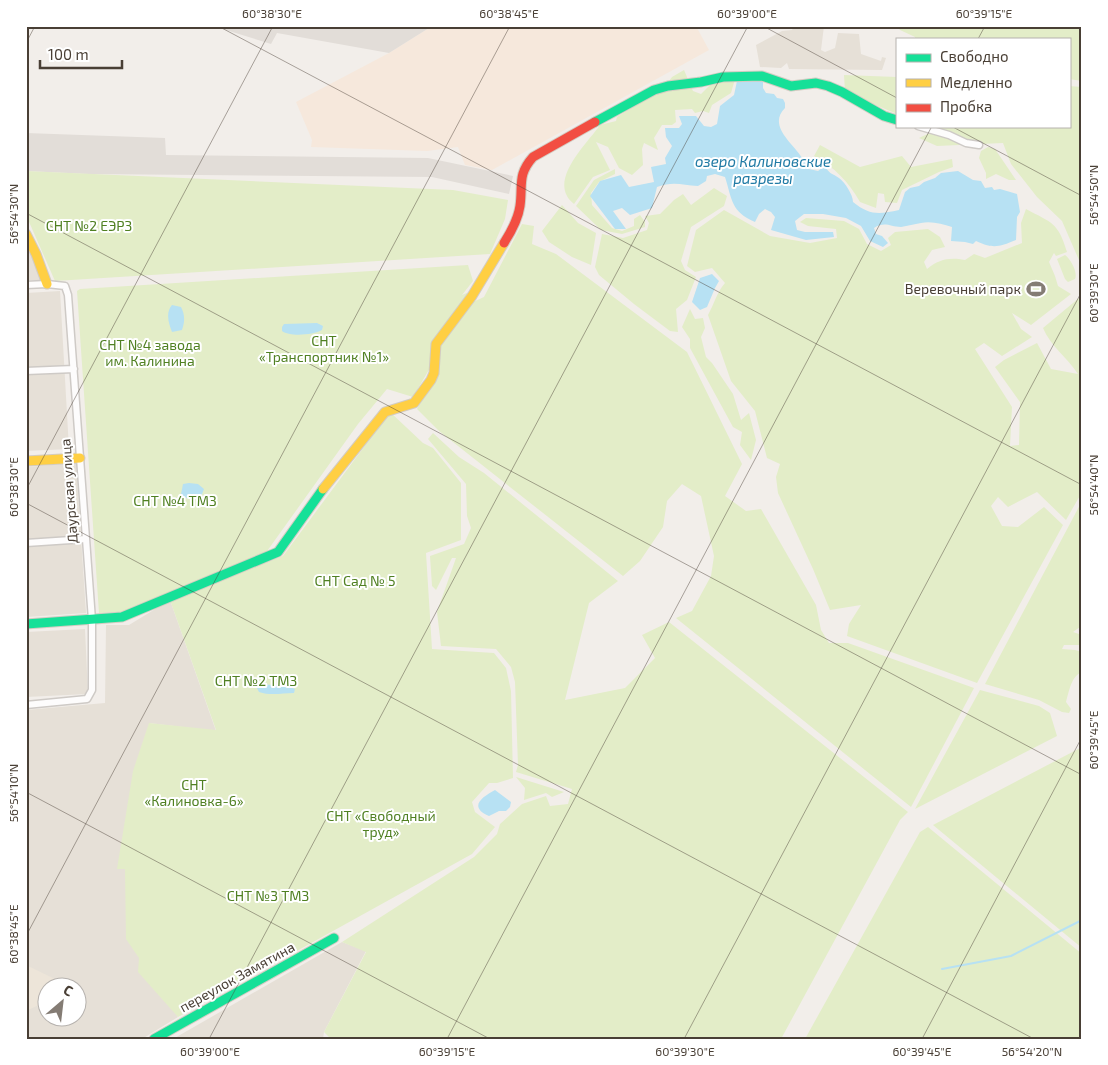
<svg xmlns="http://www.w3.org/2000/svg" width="1108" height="1065" font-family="'Exo 2',sans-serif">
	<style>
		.residential { fill: #e6e0d7; fill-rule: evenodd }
		.commercial { fill: #f6e8dc }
		.industrial { fill: #e2ddd8 }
		.education { fill: #ede5d9 }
		.green { fill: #e3edc8 }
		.water { fill: #b7e1f3 }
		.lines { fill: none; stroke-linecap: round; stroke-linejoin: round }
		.stream { stroke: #b7e1f3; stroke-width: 2 }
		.street-casing { stroke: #cecac6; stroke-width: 9 }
		.fast-casing { stroke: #d3ccc2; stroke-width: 11 }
		.slow-casing { stroke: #d3ccc2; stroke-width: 11 }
		.jam-casing { stroke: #d3ccc2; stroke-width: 11 }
		.street { stroke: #fdfcfc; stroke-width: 6 }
		.fast { stroke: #16e098; stroke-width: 9 }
		.slow { stroke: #ffcf43; stroke-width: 9 }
		.jam { stroke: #f24e42; stroke-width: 9 }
		.ticks { fill: none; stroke: #493f35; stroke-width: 1; stroke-opacity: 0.45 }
		.labels { text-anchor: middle; stroke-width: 4; stroke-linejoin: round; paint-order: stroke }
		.park-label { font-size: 14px; fill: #508022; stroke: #fff }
		.poi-label { font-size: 14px; fill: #493f35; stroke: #fff; text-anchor: end }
		.street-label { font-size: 14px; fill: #493f35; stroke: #fff }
		.water-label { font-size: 15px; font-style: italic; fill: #217ba5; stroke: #fff }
		.neatline { fill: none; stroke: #493f35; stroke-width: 2 }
		.ticks-label { font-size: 12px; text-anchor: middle; fill: #493f35 }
	</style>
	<rect width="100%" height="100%" fill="#f2eeea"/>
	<!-- residential -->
	<path class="residential" d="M795,26H824L821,50L825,52L835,48L838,33L859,34L861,54L881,61L882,57L886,58L882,70L789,69L787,63L781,68L760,67L756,45L782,31L792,30Z
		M26,243L43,280H26Z
		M60,291L69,449L26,451V293Z
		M76,463L86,613L26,617V467Z
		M170,600L216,731L149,723L139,958L178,1017L142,1039H26V710L105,703L106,625H129ZM48,988H78V1018H48Z
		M85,629L88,694L26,697V632Z
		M342,942L366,951L324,1032L323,1039H173Z"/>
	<!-- commercial -->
	<path class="commercial" d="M429,26H696L709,50L492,170L465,165L458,147L427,151L311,147L312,140L296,102L389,53L429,28Z"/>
	<!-- industrial -->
	<path class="industrial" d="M213,26H429V28L389,53L277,33L271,44Z
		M26,133L165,138L166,155L428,158L513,176L509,194L432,177L88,174L26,171Z"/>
	<!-- education -->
	<path class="education" d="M26,965L63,983L61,987L48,988L47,1001L26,1011Z"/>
	<!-- green -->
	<path class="green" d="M897,26H1082V81L1069,79V39H915V37L900,30Z
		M684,70L693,91L701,94L710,85L735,79L731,93L712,105L709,113L703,111L695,113L692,109L675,110L676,122L672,125H662L654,138L658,150L644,143L642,149L643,165L632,175L619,168L608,147L596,142L610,170L593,177L574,204C546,182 586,145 600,125L616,121L617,117L664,88L672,77Z
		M844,75L897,77V114L845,92Z
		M1069,86L1082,87V267L1062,221L1037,197L1011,164L1003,143L937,146L919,138L938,129L952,126H1069Z
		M820,145L860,167L902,156L911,167L952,159L953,167L939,172L902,190L897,203L885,202L884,194L878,193L876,208L860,202C849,182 834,167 814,156Z
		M988,147L995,149L1016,180H1009L996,174L986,179V173L979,158L981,151Z
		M615,169V174L599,182L591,193L592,205L612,228L622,231L634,226V219L640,215L645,222V227L622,234L601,230L576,206L594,180Z
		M26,171L453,190L508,200L505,219L490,254L55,281L26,215Z
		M714,188L727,196L724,206L691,227L681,261L685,270L696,277L687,300L676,309L678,332L670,331L634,304L599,275L595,267L602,234L623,238L647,230L649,223L645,216L660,214L674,200L683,194L691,205Z
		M562,205L578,223L596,233L591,265L572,257L549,242L542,231Z
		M1026,209C1052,223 1058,222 1067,252L1056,256L1054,253L1049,262L1055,276L1058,286L1071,294L1031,325L1012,313L1021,329L1032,337L1002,356L984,343L975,349L1012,407L1010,446L1019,445L1020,402L995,367L1004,360L1037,343L1051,369L1078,374C1067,357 1051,347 1043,328L1079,298L1082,287V492L1066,520L1037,492L1008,507L998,497L991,506L1002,526L1018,527L1044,507L1063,525L977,683L847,636L849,624L861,605L830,610L813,569L778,493L776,477L780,464L767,458L755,411L731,381L708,315C714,304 717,292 725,283L712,268L695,272L687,266L696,230L724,210L770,236L810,243L837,238L836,229L808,226L800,222L806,218L844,221L859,229L867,244L881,251L891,245L888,238L895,232L928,229L940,237L945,247L932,250L924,262L927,269C939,259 950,257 965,260L974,254L985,258L1022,243L1021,223Z
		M522,224L534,226L532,244L556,254L687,352L742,464L725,496L746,511L761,509L816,605L821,630L829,643H848L974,688L911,807L676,618L692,611L711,576L714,556L701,496L682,484L667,501L663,527L640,561L623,576L439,431L417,409L438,372L441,345L473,302L484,297Z
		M1065,255C1071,259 1078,273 1075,279L1068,282L1065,279L1057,259Z
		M468,265L473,281L462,295L469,292L432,342L430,368L413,397L387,389L358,424L265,554L122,612L99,613L77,291L80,289Z
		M690,309L695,319L703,318L705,328L701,337L706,357L712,363L733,394L741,420L749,413L756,440L751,460L740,445L742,432L733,427L690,348V339L682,327Z
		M390,412L423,443L433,448L461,483V540L426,553L432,649L494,653L506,668L511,691L513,778L497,783H489L472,802L475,812L495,827L472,854L178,1017L138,972L139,958L126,939L125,869H117L133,771L149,723L216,730L170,600L283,556Z
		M433,433L459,457L484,473L618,581L589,603L565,700L625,688L655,658L642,635L669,622L908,812L900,820L781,1039H331L324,1032L366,952L342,942L474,857L497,834L500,824L522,804L546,796L550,806L568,804L572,789L516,772L518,765L515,682L511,667L496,649L441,646L437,612L456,558H452L436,590L432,586L430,556L464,544L471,528L467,516L466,484L428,439Z
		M1082,501V628L1080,627L1073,632L1082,635V645H1064L1062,649L1075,650L1082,652V672C1071,676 1069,692 1066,702L1071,709L1069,713L1062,712L1039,700L985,684Z
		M980,690L1039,706L1050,713L1057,736L915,809Z
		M1082,747V948L933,825Z
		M516,777L564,792L552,797L546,793L524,800L525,788Z
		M928,827L1082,954V1039H805L920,832Z"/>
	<!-- water -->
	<path class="water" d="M757,79L763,81V88L766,93L774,94L777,98L783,99L785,103V108C768,125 791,142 800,155C803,159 806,164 809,169L818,171L822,168H826C831,175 832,173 839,178C845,182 853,195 853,202C870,216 880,214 899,210L905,192L910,188L919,186L924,182L935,178L941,173L958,171L973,180L981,181L985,188L992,187L994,190L1000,189L1017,194L1020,212L1017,217L1016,240C999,247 993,249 976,241L973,244L965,242L951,241L952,227C942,224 932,221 921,223C914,224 908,226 901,227C890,227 885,221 874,228L876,234L882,236L888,243L883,247L870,241L861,226L846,218L823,214H804L795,221L797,230L805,232H833L834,237L806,240L771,230L775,217L771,212L765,209L759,214L755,222C731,212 732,199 725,177L715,174L707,176L706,181L698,186C682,185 673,181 657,187L652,208L630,215L622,208L613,211L626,229H615L590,196L600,181L621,175L629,187L654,182L651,167L666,164L665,158L672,146L666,137L665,128H679L682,124L679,116H696L704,126L711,127L717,124L720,106L734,95L737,81Z
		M712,274L719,281L715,288L707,307L700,310L692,302L700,278Z
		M172,305L181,307C185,315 185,321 182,330L172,332C169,324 165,313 172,305Z
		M317,323L323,326L322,330C313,335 290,337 282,331V327L284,324Z
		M189,483L198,484L204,489L201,497C192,499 188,501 181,494L183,484Z
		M259,684L287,686L295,689L294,693C282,693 271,696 259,692L256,686Z
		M495,790L511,802L510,807L506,811H499L489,816C468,807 482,797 495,790Z"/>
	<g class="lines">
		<!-- stream -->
		<path class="stream" d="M942,969L1011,956L1082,920"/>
		<!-- street casing -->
		<g class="street-casing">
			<path id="street" d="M918,126L949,135L966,143L979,145
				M26,285L47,284L65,286L68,295L92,620V690L87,699L26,705
				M26,371L74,369
				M26,543L86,539"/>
		</g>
		<!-- fast casing -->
		<g class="fast-casing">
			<path id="fast" d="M595,122L654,90L668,86L701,82L723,77L762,76L791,86L816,83L828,86L842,92L884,116L897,120
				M26,624L122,617L278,552L323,489
				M154,1039L334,938"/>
		</g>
		<!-- slow casing -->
		<g class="slow-casing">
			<path id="slow" d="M26,234L36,254L47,284
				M26,461L80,458
				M323,489L385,412L414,403L431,380L434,373L436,344L472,296L504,243"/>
		</g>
		<!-- jam casing -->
		<g class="jam-casing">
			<path id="jam" d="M504,243C511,232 518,220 520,206C523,185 517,175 533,157L595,122"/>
		</g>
		<!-- street -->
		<use href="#street" class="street"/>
		<!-- fast -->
		<use href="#fast" class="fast"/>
		<!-- slow -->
		<use href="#slow" class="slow"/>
		<!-- jam -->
		<use href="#jam" class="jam"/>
	</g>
	<!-- ticks -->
	<path class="ticks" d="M218,26L1082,485M763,26L897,98M978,39L985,26M26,43L35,26M951,126L1082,196M26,213L1082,775M26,490L273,26M26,503L1034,1039M26,792L490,1039M26,936L510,26M209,1039L748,26M447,1039L932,126M684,1039L1082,291M922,1039L1082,737"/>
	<!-- icons -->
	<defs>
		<g id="stadium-bare" transform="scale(1.5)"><path d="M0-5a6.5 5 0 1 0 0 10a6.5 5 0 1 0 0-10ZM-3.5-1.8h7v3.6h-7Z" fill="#847c74" stroke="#fff" stroke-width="2.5" paint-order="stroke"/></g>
	</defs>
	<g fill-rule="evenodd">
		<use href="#stadium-bare" x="1036" y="289"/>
	</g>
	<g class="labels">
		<!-- park labels -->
		<g class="park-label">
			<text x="89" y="231">СНТ №2 ЕЭРЗ</text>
			<text x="324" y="346">СНТ<tspan x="324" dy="16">«Транспортник №1»</tspan></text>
			<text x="150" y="350">СНТ №4 завода<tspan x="150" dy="16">им. Калинина</tspan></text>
			<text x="175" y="506">СНТ №4 ТМЗ</text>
			<text x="355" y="586">СНТ Сад № 5</text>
			<text x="256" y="686">СНТ №2 ТМЗ</text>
			<text x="194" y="790">СНТ<tspan x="194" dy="16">«Калиновка-6»</tspan></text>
			<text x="381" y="821">СНТ «Свободный<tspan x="381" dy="16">труд»</tspan></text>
			<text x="268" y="901">СНТ №3 ТМЗ</text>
		</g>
		<!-- poi labels -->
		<g class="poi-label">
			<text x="1021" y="294">Веревочный парк</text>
		</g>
		<!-- street labels -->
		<g class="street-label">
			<text transform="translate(69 491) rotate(-94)" y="5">Даурская улица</text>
			<text transform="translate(237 977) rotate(-29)" y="5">переулок Замятина</text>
		</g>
		<!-- water labels -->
		<g class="water-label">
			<text x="763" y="167">озеро Калиновские<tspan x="763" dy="17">разрезы</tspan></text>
		</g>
	</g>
	<!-- border -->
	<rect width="1108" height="1065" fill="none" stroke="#ffffff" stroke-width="55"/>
	<!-- legend -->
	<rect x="896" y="38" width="175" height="90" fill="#ffffff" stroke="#b6b2ae"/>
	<rect x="906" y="54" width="25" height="8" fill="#16e098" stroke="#b6b2ae"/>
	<text x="940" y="62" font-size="15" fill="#493f35">Свободно</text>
	<rect x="906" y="79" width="25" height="8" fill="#ffcf43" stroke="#b6b2ae"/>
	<text x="940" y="88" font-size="15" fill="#493f35">Медленно</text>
	<rect x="906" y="104" width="25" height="8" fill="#f24e42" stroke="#b6b2ae"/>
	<text x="940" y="112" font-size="15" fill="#493f35">Пробка</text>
	<!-- north arrow -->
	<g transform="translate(62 1002) rotate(28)"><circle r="24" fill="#ffffff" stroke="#b6b2ae"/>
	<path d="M0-4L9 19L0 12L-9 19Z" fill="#847c74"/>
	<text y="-8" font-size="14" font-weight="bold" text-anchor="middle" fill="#493f35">С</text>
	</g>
	<!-- scale -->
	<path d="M40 60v8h82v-8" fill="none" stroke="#493f35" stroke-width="2.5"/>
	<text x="48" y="60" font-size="15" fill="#493f35" stroke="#ffffff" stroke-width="4" paint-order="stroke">100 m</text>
	<rect x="28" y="28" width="1052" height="1010" class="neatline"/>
	<g class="ticks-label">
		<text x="272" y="18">60°38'30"E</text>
		<text x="509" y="18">60°38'45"E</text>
		<text x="747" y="18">60°39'00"E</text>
		<text x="984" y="18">60°39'15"E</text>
		<text transform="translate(1094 195) rotate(-90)" y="4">56°54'50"N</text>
		<text transform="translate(14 214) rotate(-90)" y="4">56°54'30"N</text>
		<text transform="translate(1094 293) rotate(-90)" y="4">60°39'30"E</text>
		<text transform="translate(1094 485) rotate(-90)" y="4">56°54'40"N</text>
		<text transform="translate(14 487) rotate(-90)" y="4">60°38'30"E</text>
		<text transform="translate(1094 740) rotate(-90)" y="4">60°39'45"E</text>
		<text transform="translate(14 793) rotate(-90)" y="4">56°54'10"N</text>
		<text transform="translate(14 934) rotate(-90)" y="4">60°38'45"E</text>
		<text x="210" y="1056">60°39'00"E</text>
		<text x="447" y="1056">60°39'15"E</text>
		<text x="685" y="1056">60°39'30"E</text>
		<text x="922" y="1056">60°39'45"E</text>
		<text x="1032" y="1056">56°54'20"N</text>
	</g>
</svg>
